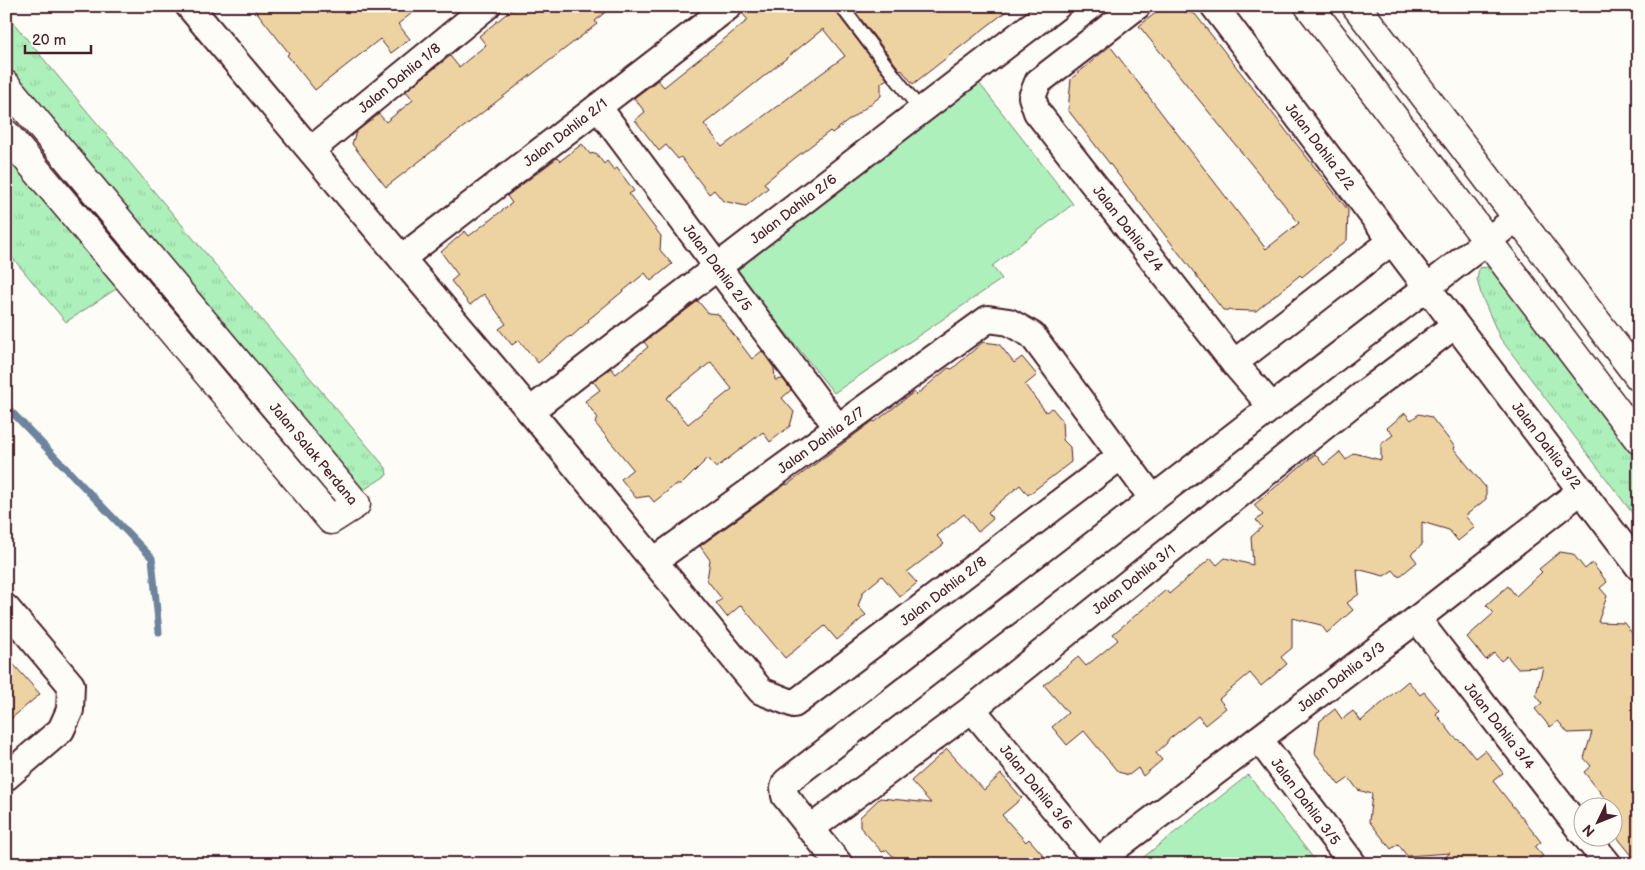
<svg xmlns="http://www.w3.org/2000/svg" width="1645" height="870" font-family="'Balsamiq Sans',sans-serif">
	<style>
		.grass { fill: url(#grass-tufts); stroke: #7c8873 }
		.garden { fill: #adf0bb; stroke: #7c8873 }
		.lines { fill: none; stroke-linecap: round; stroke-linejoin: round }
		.stream { stroke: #6e839c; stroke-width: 7 }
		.building { fill: #edd3a2; stroke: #4a1f2b; fill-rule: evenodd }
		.service-casing { stroke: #4a1f2b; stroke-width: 16 }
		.minor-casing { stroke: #4a1f2b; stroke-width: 30 }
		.tertiary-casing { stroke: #4a1f2b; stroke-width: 31 }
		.service { stroke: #fdfcf7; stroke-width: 12 }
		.minor { stroke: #fdfcf7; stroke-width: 26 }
		.tertiary { stroke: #fdfcf7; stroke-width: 28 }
		.labels { text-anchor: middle; stroke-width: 4; stroke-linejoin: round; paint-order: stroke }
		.street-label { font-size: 14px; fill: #4a1f2b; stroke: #fdfcf7 }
	</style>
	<defs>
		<pattern id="grass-tufts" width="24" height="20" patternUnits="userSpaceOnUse" patternTransform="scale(1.25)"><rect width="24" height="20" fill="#adf0bb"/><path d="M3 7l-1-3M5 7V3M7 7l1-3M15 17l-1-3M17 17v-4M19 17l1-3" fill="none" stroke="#96cda1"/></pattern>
	</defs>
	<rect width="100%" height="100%" fill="#fdfcf7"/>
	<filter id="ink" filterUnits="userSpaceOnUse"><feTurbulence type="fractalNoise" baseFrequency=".02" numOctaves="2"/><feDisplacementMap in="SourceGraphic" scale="10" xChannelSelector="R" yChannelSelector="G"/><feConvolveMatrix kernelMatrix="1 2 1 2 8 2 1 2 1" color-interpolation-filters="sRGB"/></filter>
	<g filter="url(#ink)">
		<!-- grass -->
		<path class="grass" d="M6,14L187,231L386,468L387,475L362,491L6,65Z
			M6,151L119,287L66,322L6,250Z
			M1488,267L1502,279L1639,457V522L1500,338L1482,297L1477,280L1479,268Z"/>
		<!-- garden -->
		<path class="garden" d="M979,83L1073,204L992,266L1002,279L834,393L734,268Z
			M1248,775L1318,864H1136V863Z"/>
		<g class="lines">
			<!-- stream -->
			<path class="stream" d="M6,406L152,558L159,632"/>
		</g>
		<!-- building -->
		<path class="building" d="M252,6H421L398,24L410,39L391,53L380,39L315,90L287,55L289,53Z
			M516,6H612L595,21L597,24L386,187L352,144L356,132L379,114L386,122L413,100L406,91L450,56L459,67L486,45L479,36Z
			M744,6H833L835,11L887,79L881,83V96L832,133L830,131L795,158L764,183L768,188L746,206L723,201L714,190L709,194L681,157L678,159L666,145L659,151L635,120L645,112L634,98L658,80L664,87L748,20L742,13ZM823,29L845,56L722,147L704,124Z
			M851,6H1013L913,84L901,69L900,70Z
			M1163,7L1195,14L1348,210L1347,240L1302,277L1300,275L1256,311L1223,310L1068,110L1071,79L1110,46L1266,249L1299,223L1139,26Z
			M582,144L590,154L596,153L604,164L607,161L614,170L617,168L634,191L629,194L661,236L660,250L672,264L651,281L645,273L588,320L589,321L571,337L570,336L538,363L519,340L512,345L499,329L506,324L484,294L470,305L451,281L458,275L441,252L465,231L469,236L512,203L507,196L557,158L560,161Z
			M698,301L708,313L718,314L752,359L762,351L774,368L775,380L783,379L791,390L782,398L794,412L790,426L770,442L763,432L716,468L708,458L681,485H675L654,502L649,496L636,498L621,479L633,469L595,423L598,418L585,401L600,390L593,381L611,368L616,374L648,347L644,342ZM711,362L732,389L688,424L666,398Z
			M983,342L999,344L1014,363L1022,357L1037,375L1025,385L1046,412L1052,408L1062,420L1063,440L1070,447L1071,462L1028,495L1020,485L988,512L993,519L978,532L964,514L937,536L944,544L907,572L917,583L900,597L882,576L863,592L858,606L866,615L837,640L825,626L785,658L741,605L727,617L716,603L722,599L707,580L710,560L700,546L786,484L787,485L873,421L875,422L914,392L916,395L948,368L952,369Z
			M1405,413L1411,420L1419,414L1431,417L1455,447L1454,449L1486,488V499L1465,516L1475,527L1458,541L1449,530L1422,522V545L1411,554L1417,562L1399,577L1393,570L1384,576L1357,569L1359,594L1347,603L1353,610L1327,633L1321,625L1292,618V648L1281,657L1287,664L1261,686L1250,673L1219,699L1226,708L1205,725L1198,716L1167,741V743L1156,753L1162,760L1143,776L1138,768L1129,775L1118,772L1084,731L1067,745L1052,727L1068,713L1044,685L1078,657L1086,666L1118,640L1113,634L1166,590L1169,594L1211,558L1217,565L1225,558L1253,565L1251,537L1262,527L1256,520L1263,515L1254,505L1315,454L1324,465L1340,452L1346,460L1354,453L1381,460V444L1393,435L1387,428Z
			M1560,552L1573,554L1585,569L1592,563L1607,582L1600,588L1607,596L1598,622L1624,623L1639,642V864L1612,831V807L1584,772L1591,766L1584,758L1592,732L1568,733L1558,721L1550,727L1535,709L1542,703L1536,695L1543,667L1517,668L1507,656L1501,661L1494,653L1486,660L1467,637L1494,613L1486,605L1508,586L1516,596L1542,572L1539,569Z
			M6,656L40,694L6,723Z
			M1408,681L1420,695L1424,692L1439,710L1436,714L1454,737L1463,743L1475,758L1485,750L1503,773L1493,781L1541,842L1535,847L1543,856L1533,864H1437L1450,853L1407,856L1398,844L1391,849L1369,821L1372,794L1358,790L1349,778L1339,785L1315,753L1320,721L1335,709L1342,719L1353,711L1361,721Z
			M947,749L984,790L1001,774L1022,798L1002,815L1026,842L1029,839L1051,864H900L887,850L882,852L860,827V817L880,798L931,803L911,781Z"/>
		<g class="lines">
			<!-- service casing -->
			<g class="service-casing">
				<path id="service" d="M841,6L921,111"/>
			</g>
			<!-- minor casing -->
			<g class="minor-casing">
				<g id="minor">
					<path id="s1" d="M189,6L530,411L761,691L794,704L1121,456"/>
					<path id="s2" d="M1137,6L1038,82L1032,97L1037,112L1234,363L1272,407"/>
					<path id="s3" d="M1214,6L1639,567"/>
					<path id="s4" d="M598,107L838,428"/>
					<path id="s5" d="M311,150L487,6"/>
					<path id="s6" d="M402,258L729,6"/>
					<path d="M1234,363L1392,241"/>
					<path id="s7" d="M530,411L1057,6"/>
					<path id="s8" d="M654,561L988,319L1009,322L1032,335L1153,499"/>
					<path d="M6,608L71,685L70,710L61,730L6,777"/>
					<path id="s9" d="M1417,619L1582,832"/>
					<path id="s10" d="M972,709L1100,864"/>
					<path id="s11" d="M1259,739L1353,864"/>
					<path id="s12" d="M810,829L972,709L1369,390L1455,325"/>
					<path d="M1587,838L1608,864"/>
					<path id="s13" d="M1098,861L1417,619L1582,490"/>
					<path d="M839,864L785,796L784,788L786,782L1518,217"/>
				</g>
			</g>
			<!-- tertiary casing -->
			<g class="tertiary-casing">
				<g id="tertiary">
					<path d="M1309,6L1639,440"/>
					<path d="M1356,6L1639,377"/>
					<path id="s14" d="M6,85L356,504L331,520L6,134"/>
				</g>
			</g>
			<!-- service -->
			<use href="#service" class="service"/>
			<!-- minor -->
			<use href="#minor" class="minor"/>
			<!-- tertiary -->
			<use href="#tertiary" class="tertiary"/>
		</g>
	</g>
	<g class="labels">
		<!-- street labels -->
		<g class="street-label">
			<text dy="5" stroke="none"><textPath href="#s5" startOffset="114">Jalan Dahlia 1/8</textPath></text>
			<text dy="5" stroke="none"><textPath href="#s6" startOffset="206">Jalan Dahlia 2/1</textPath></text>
			<text dy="5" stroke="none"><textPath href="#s3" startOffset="176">Jalan Dahlia 2/2</textPath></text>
			<text dy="5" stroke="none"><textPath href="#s7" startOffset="332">Jalan Dahlia 2/6</textPath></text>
			<text dy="5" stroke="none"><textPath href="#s2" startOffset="305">Jalan Dahlia 2/4</textPath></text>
			<text dy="5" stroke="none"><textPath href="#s4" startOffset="200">Jalan Dahlia 2/5</textPath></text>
			<text dy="5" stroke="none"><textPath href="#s8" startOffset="206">Jalan Dahlia 2/7</textPath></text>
			<text dy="5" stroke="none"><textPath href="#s3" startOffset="551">Jalan Dahlia 3/2</textPath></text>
			<text dy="5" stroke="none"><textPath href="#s14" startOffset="480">Jalan Salak Perdana</textPath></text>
			<text dy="5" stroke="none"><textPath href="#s12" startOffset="409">Jalan Dahlia 3/1</textPath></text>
			<text dy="5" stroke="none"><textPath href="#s1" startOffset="1115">Jalan Dahlia 2/8</textPath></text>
			<text dy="5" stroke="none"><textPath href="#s13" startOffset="305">Jalan Dahlia 3/3</textPath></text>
			<text dy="5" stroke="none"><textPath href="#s9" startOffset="135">Jalan Dahlia 3/4</textPath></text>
			<text dy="5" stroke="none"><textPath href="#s10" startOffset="101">Jalan Dahlia 3/6</textPath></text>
			<text dy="5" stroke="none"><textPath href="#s11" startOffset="78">Jalan Dahlia 3/5</textPath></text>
		</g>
	</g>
	<!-- margin -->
	<rect width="1645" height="870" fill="none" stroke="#fdfcf7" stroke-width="25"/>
	<rect x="12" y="12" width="1620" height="845" fill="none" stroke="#4a1f2b" stroke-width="2" filter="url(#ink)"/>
	<!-- north arrow -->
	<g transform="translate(1598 822) rotate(227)"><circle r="24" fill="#fdfcf7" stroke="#b5a4a5"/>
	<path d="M0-4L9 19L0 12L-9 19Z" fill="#4a1f2b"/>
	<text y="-8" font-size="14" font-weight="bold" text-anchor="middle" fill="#4a1f2b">N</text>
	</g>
	<!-- scale -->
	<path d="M25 45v8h66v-8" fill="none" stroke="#4a1f2b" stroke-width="2.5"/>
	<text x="32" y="45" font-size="15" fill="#4a1f2b" stroke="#fdfcf7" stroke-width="4" paint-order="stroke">20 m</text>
</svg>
